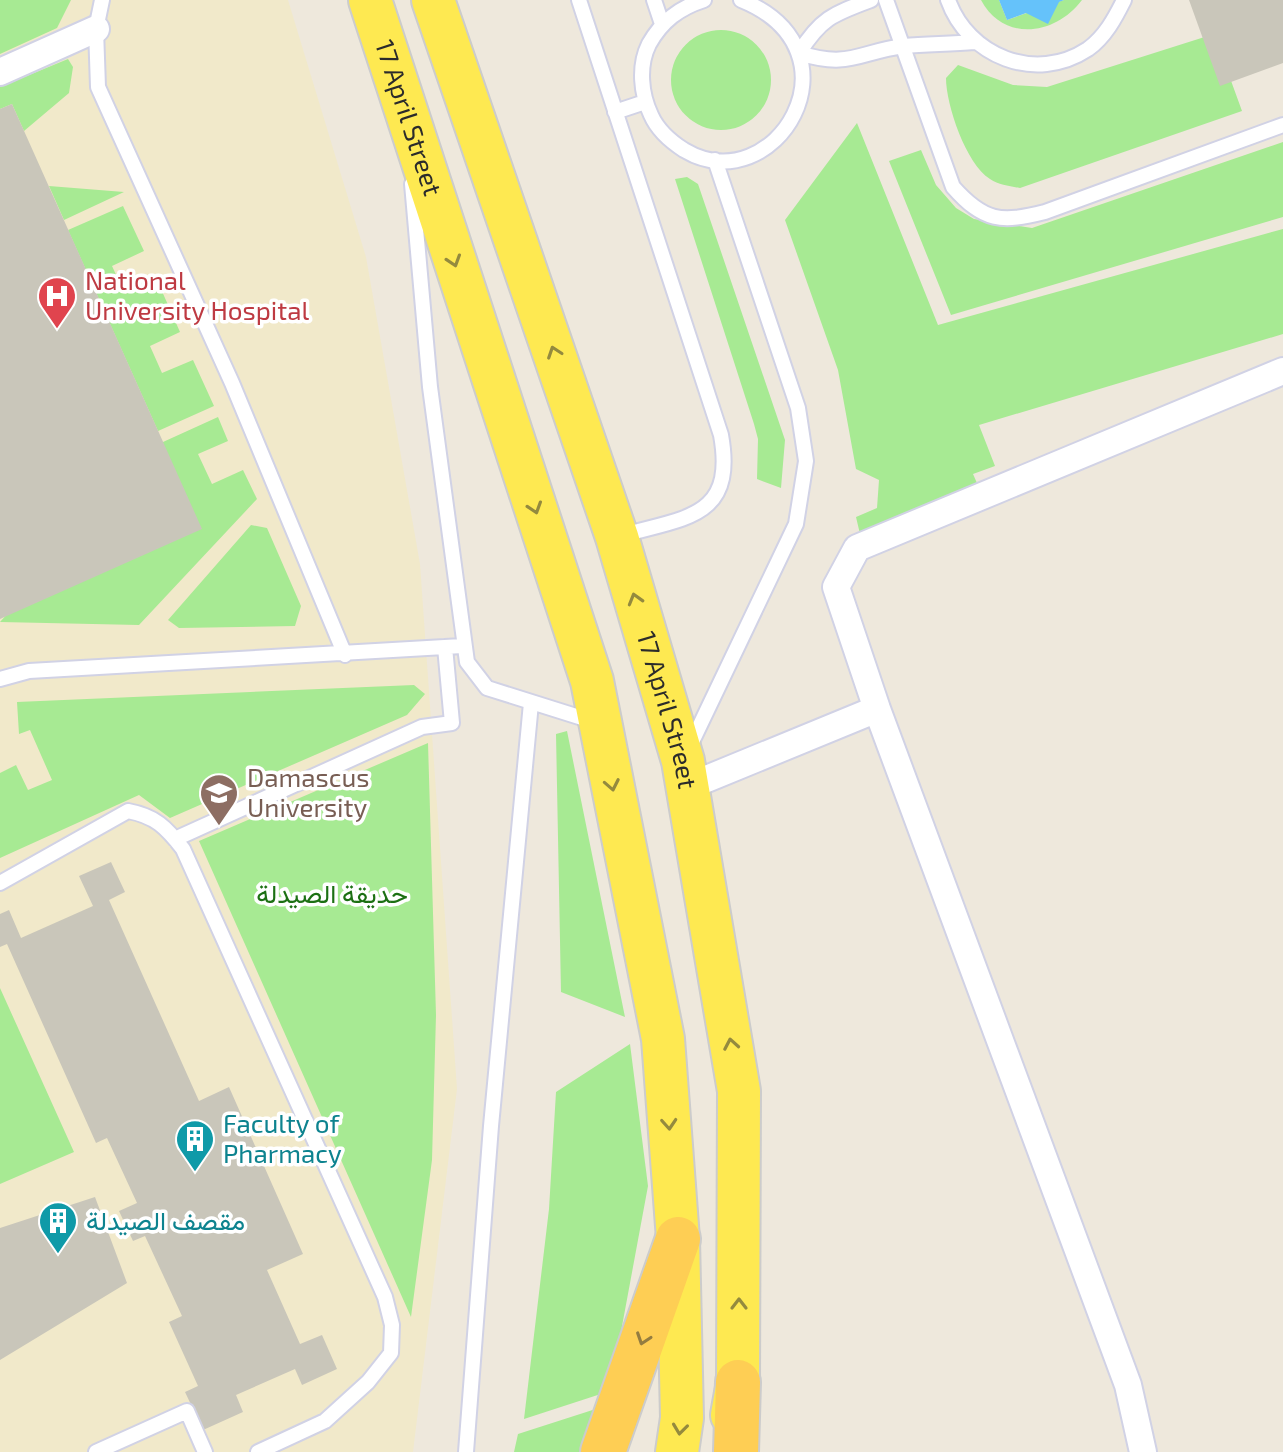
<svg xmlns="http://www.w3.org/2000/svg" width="1283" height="1452" font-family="'Exo 2',Vazirmatn,sans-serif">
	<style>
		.education { fill: #f1e9ca }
		.green { fill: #a7ea93 }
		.water { fill: #65c2fa }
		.building { fill: #c9c6ba }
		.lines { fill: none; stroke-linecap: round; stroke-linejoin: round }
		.service-casing { stroke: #d1d2e5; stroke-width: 18 }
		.minor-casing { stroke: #d1d2e5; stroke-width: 30 }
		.primary-casing { stroke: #ccc; stroke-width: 46 }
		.trunk-casing { stroke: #ccc; stroke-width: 48 }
		.service { stroke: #fff; stroke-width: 14 }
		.minor { stroke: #fff; stroke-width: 26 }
		.primary { stroke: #fee951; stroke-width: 42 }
		.trunk { stroke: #fece54; stroke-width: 44 }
		.oneway { stroke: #948a3e }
		.oneway2 { stroke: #947c40 }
		.labels { text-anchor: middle; stroke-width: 7; stroke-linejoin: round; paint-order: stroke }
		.street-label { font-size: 26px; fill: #2b2b2b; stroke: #fff }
		.health-label { font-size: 26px; fill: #be3a42; stroke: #fff; text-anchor: start }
		.education-label { font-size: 26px; fill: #785e54; stroke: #fff; text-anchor: start }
		.park-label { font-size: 26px; fill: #1c7013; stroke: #fff }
		.culture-label { font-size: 26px; fill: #0d838f; stroke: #fff; text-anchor: start }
	</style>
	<rect width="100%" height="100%" fill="#eee8dc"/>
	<!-- education -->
	<path class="education" d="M0,0H288L366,257L420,564L457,1089L413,1452H0Z"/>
	<!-- green -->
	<path class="green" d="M0,0H71L57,28L0,54Z
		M981,0H999L1007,20L1064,0H1082C1056,35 1004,43 981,0Z
		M671 80a50 50 0 1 1 100 0a50 50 0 1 1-100 0Z
		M1214,34L1242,111L1020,188C1009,186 999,185 990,179C966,164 946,105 946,78L958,65L1013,85L1047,87Z
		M68,59L73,67L69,93L24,131L12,104L0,109V87Z
		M857,123L938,325L1283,229V334L979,425L995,466L973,474L980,490L860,534L856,517L877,508L879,480L856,469L838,370L785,220Z
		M1283,142V217L951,315L889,161L921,150L936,185L956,208L974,219L1032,228Z
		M687,177L698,184L785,440L781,488L757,479L758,439L754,424L675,179Z
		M49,186L124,192L64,220Z
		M123,206L144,251L112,266L125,294L157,280L180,332L150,346L162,373L193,360L214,406L158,431L68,230Z
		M218,417L228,441L198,454L212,484L243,470L257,499L139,625L0,622L163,442Z
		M251,525L267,528L301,606L295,626L179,628L168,620Z
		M414,685L425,694L407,715L170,818L139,795L0,858V773L16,765L28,790L52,780L30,730L19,734L17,702Z
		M567,731L625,1017L561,992L556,734Z
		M428,743L436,1015L432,1160L411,1317L199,841Z
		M0,988L74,1152L0,1184Z
		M630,1044L648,1186L610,1391L524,1419L549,1209L556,1092Z
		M605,1406L590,1452H514L518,1434Z"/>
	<!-- water -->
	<path class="water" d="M999,0H1064L1059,2L1048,24L1026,13L1007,20Z"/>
	<!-- building -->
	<path class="building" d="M1189,0H1283V63L1220,86Z
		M12,104L202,529L0,619V109Z
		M111,862L125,892L109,900L199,1101L229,1087L303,1254L267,1270L300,1344L322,1335L337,1369L302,1385L295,1369L236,1395L243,1412L203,1430L185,1392L198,1386L169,1322L182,1316L145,1236L133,1241L119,1211L137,1203L107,1138L96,1143L7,944L0,947V914L9,910L21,938L93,906L79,876Z
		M95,1197L127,1283L0,1360V1228Z"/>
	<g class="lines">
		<!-- service casing -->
		<g class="service-casing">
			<path id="service" d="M102,0L96,29L98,87L232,383L345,655
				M579,0L721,435C736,519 685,517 620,536
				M654,0L662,24
				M704,0C679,8 662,21 649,44C638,66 641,94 651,115C658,131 670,141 684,150C775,204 867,51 741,0
				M886,0L953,187C984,222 1001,223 1045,212L1283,125
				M948,0C968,56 1035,84 1088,49C1105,37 1115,18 1124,0
				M799,53C850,69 858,52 904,46C927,44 951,44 974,42
				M799,53C821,18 833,14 871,0
				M615,112L645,102
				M412,184L430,387L467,662L487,688L595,722
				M0,679L29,671L462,646
				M690,746L796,524L806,461L798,408L715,160
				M175,839L422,727L452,723L445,647
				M0,883L128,811C155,816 166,827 183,849L385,1297L392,1325L391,1353L368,1382L325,1421L258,1452
				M96,1452L187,1411L205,1452
				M466,1452L491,1126L531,703"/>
		</g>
		<!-- minor casing -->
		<g class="minor-casing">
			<path id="minor" d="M0,72L96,29
				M687,787L877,709
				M1143,1452L1128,1385L877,709L836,587L857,548L1283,371"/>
		</g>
		<!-- primary casing -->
		<g class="primary-casing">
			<g id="primary">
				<path id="s1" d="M370,0L592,681L663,1039L678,1239L682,1418L677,1452"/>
				<path id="s2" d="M433,0L617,537L683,761L739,1091L738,1382L732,1415"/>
			</g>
		</g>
		<!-- trunk casing -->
		<g class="trunk-casing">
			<path id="trunk" d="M603,1452L678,1239
				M736,1452L738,1382"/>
		</g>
		<!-- service -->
		<use href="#service" class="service"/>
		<!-- minor -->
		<use href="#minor" class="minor"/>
		<!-- primary -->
		<use href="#primary" class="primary"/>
		<!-- trunk -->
		<use href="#trunk" class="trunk"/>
	</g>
	<!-- one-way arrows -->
	<defs><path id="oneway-chevron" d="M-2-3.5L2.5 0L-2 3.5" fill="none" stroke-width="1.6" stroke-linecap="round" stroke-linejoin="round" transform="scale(2)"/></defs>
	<g class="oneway">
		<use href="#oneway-chevron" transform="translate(454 261) rotate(72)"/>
		<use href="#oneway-chevron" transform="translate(554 352) rotate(-109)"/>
		<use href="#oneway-chevron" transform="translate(535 508) rotate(72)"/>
		<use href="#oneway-chevron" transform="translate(635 599) rotate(-106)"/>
		<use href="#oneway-chevron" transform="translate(612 785) rotate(79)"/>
		<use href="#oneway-chevron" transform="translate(731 1044) rotate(-100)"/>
		<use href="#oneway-chevron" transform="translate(669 1124) rotate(86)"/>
		<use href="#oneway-chevron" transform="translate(739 1304) rotate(-90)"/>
		<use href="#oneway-chevron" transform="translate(680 1429) rotate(97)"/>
	</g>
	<use class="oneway2" href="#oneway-chevron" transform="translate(643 1339) rotate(109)"/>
	<!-- icons -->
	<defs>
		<g id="hospital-pin" transform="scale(2)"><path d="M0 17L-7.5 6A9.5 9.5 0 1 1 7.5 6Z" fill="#e0444e" stroke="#fff"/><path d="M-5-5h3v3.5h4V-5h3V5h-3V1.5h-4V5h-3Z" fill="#fff"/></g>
		<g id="university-pin" transform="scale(2)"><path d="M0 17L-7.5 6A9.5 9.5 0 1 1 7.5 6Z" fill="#8d6e63" stroke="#fff"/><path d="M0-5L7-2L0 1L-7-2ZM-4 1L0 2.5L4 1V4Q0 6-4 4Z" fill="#fff"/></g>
		<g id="building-pin" transform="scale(2)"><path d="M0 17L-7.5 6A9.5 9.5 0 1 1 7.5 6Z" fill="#0f9aa8" stroke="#fff"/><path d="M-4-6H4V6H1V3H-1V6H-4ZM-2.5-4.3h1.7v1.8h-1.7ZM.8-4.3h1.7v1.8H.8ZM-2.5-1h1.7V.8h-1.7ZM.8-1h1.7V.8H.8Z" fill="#fff"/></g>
	</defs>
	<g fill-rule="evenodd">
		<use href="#hospital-pin" x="57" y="296"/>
		<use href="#university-pin" x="219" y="793"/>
		<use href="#building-pin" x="195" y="1139"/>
		<use href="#building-pin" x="58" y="1221"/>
	</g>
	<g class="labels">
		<!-- street labels -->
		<g class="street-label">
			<text dy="9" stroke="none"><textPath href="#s1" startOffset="124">17 April Street</textPath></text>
			<text dy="9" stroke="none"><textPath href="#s2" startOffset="748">17 April Street</textPath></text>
		</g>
		<!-- health labels -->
		<g class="health-label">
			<text x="85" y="290">National<tspan x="85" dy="30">University Hospital</tspan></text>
		</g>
		<!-- education labels -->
		<g class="education-label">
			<text x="247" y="787">Damascus<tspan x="247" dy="30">University</tspan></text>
		</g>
		<!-- park labels -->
		<g class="park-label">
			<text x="332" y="903">حديقة الصيدلة</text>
		</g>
		<!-- culture labels -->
		<g class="culture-label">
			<text x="223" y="1133">Faculty of<tspan x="223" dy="30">Pharmacy</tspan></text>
			<text x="86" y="1230">مقصف الصيدلة</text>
		</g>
	</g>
</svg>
